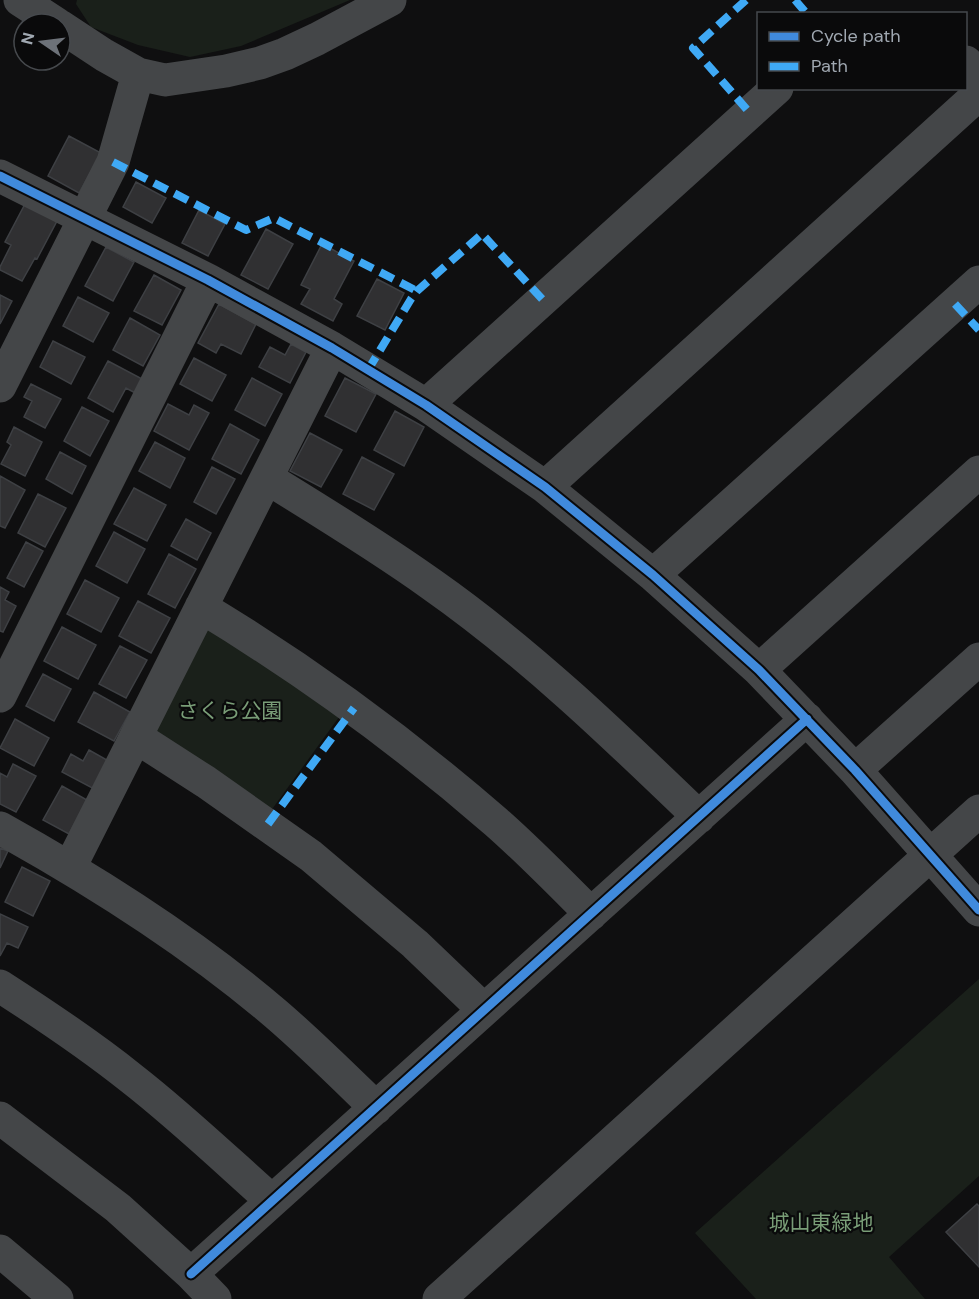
<svg xmlns="http://www.w3.org/2000/svg" width="979" height="1299" font-family="'DM Sans','Noto Sans JP',sans-serif">
	<style>
		.green { fill: #1a201a }
		.building { fill: #303032; stroke: #3e4044; stroke-width: 1.5 }
		.lines { fill: none; stroke-linecap: round; stroke-linejoin: round }
		.minor { stroke: #444648; stroke-width: 33 }
		.quiet { stroke: #3fa9f5; stroke-width: 8; stroke-dasharray: 15 8; stroke-linecap: butt }
		.cycleway-casing { stroke: #0a0a0b; stroke-width: 13 }
		.cycleway { stroke: #408adc; stroke-width: 9 }
		.labels { text-anchor: middle; stroke-width: 4.5; stroke-linejoin: round; paint-order: stroke }
		.park-label { font-size: 21px; fill: #799d77; stroke: #0a0a0b }
	</style>
	<rect width="100%" height="100%" fill="#0f0f10"/>
	<!-- green -->
	<path class="green" d="M77,0H350L241,46L190,57L138,45L91,27L76,4Z
		M206,626L342,713L270,812L156,737L153,725Z
		M979,979V1176L889,1257L925,1299H756L695,1233Z"/>
	<!-- building -->
	<path class="building" d="M69,136L101,153L79,193L48,176Z
		M136,182L166,198L152,223L123,207Z
		M25,204L57,221L37,259L35,258L22,281L0,270V267L11,245L5,242Z
		M199,210L225,224L208,256L182,243Z
		M266,229L293,244L268,289L241,275Z
		M322,244L354,261L334,299L342,304L333,321L301,304L310,289L301,285Z
		M106,247L134,262L113,301L85,286Z
		M154,275L181,290L162,325L134,311Z
		M377,279L404,293L385,330L357,316Z
		M0,295L12,301L0,324Z
		M78,297L109,313L93,342L63,326Z
		M219,304L256,324L241,354L221,344L216,353L198,343Z
		M130,318L160,335L143,366L113,350Z
		M53,341L85,357L71,384L40,367Z
		M291,344L306,352L290,383L259,367L270,347L285,355Z
		M194,358L226,375L212,401L180,384Z
		M108,361L146,381L139,395L126,388L113,412L88,398Z
		M252,378L282,394L265,426L235,410Z
		M345,378L376,394L356,432L325,416Z
		M31,384L61,399L45,428L24,417L32,401L24,397Z
		M168,404L189,415L194,405L209,413L189,450L154,431Z
		M82,407L109,421L90,456L64,441Z
		M395,411L424,427L404,466L374,450Z
		M230,424L259,440L241,474L212,459Z
		M14,427L42,442L25,476L1,464L11,445L7,442Z
		M310,433L342,450L321,487L290,471Z
		M155,442L185,458L170,488L139,471Z
		M60,452L86,466L72,494L46,479Z
		M362,457L394,474L374,510L343,494Z
		M212,467L235,479L216,514L194,502Z
		M0,476L25,490L5,528L0,526Z
		M134,488L166,505L147,541L114,524Z
		M38,494L66,508L45,547L18,533Z
		M186,519L211,533L197,560L171,546Z
		M114,532L145,549L127,583L96,566Z
		M26,542L43,551L24,587L7,578Z
		M169,554L196,569L175,608L148,594Z
		M85,580L119,598L101,632L67,614Z
		M0,587L9,592L5,600L16,606L3,632L0,631Z
		M138,601L170,618L151,653L119,636Z
		M62,627L96,645L78,679L44,661Z
		M120,646L147,660L126,698L99,684Z
		M43,674L71,689L54,721L26,706Z
		M94,692L130,712L114,741L78,722Z
		M15,719L49,738L34,766L0,748Z
		M89,750L107,760L96,790L62,772L71,754L83,761Z
		M13,764L36,776L16,812L0,804V773L7,777Z
		M62,786L87,800L69,834L43,820Z
		M0,848L8,851L0,868Z
		M22,867L50,881L33,916L5,902Z
		M0,914L28,927L18,948L7,943L0,956Z
		M977,1204L979,1206V1267L946,1232Z"/>
	<g class="lines">
		<!-- minor -->
		<path class="minor" d="M20,0L57,24
			M60,26L104,55L138,74L165,80L226,71L260,63L285,54L317,39L390,0
			M966,62L979,76
			M0,176L208,280L332,348L426,405L545,487L653,575L759,670L855,770L979,910
			M0,386L113,162L138,74
			M426,405L777,88
			M267,478C322,512 378,546 431,584C528,652 614,735 699,817
			M545,487L979,94
			M653,575L979,282
			M201,607C305,670 404,742 496,822C529,851 560,883 591,914
			M759,670L979,472
			M0,696L208,280
			M136,737L206,782L311,856L415,944L484,1010
			M855,770L979,659
			M0,828C97,882 192,942 276,1014C311,1044 343,1076 376,1108
			M70,867L332,348
			M0,986C45,1015 90,1045 131,1078C180,1116 226,1160 272,1201
			M0,1118L118,1208L191,1274L215,1299
			M0,1251L57,1299
			M191,1274L807,719
			M439,1299L979,811"/>
		<!-- quiet -->
		<path class="quiet" d="M746,0L693,48L750,113
			M795,0L807,14
			M113,162L246,230L274,218L417,291
			M955,304L979,330
			M368,370L411,299L417,291L482,234L543,300
			M268,824L354,708"/>
		<!-- cycleway casing -->
		<g class="cycleway-casing">
			<path id="cycleway" d="M0,176L208,280L332,348L426,405L545,487L653,575L759,670L855,770L979,910
				M191,1274L807,719"/>
		</g>
		<!-- cycleway -->
		<use href="#cycleway" class="cycleway"/>
	</g>
	<g class="labels">
		<!-- park labels -->
		<g class="park-label">
			<text x="230" y="718">さくら公園</text>
			<text x="821" y="1230">城山東緑地</text>
		</g>
	</g>
	<!-- legend -->
	<rect x="757" y="12" width="210" height="78" fill="#0a0a0b" stroke="#46494d" stroke-width="1.5"/>
	<rect x="769" y="32" width="30" height="9" fill="#408adc" stroke="#46494d" stroke-width="1.5"/>
	<text x="811" y="42" font-size="18" fill="#a0a8b1">Cycle path</text>
	<rect x="769" y="62" width="30" height="9" fill="#3fa9f5" stroke="#46494d" stroke-width="1.5"/>
	<text x="811" y="72" font-size="18" fill="#a0a8b1">Path</text>
	<!-- north arrow -->
	<g transform="translate(42 42) rotate(284)"><circle r="28" fill="#0a0a0b" stroke="#46494d" stroke-width="1.5"/>
	<path d="M0-4.5L10 22L0 15L-10 22Z" fill="#6d7279"/>
	<text y="-9" font-size="16" font-weight="bold" text-anchor="middle" fill="#a0a8b1">N</text>
	</g>
</svg>
